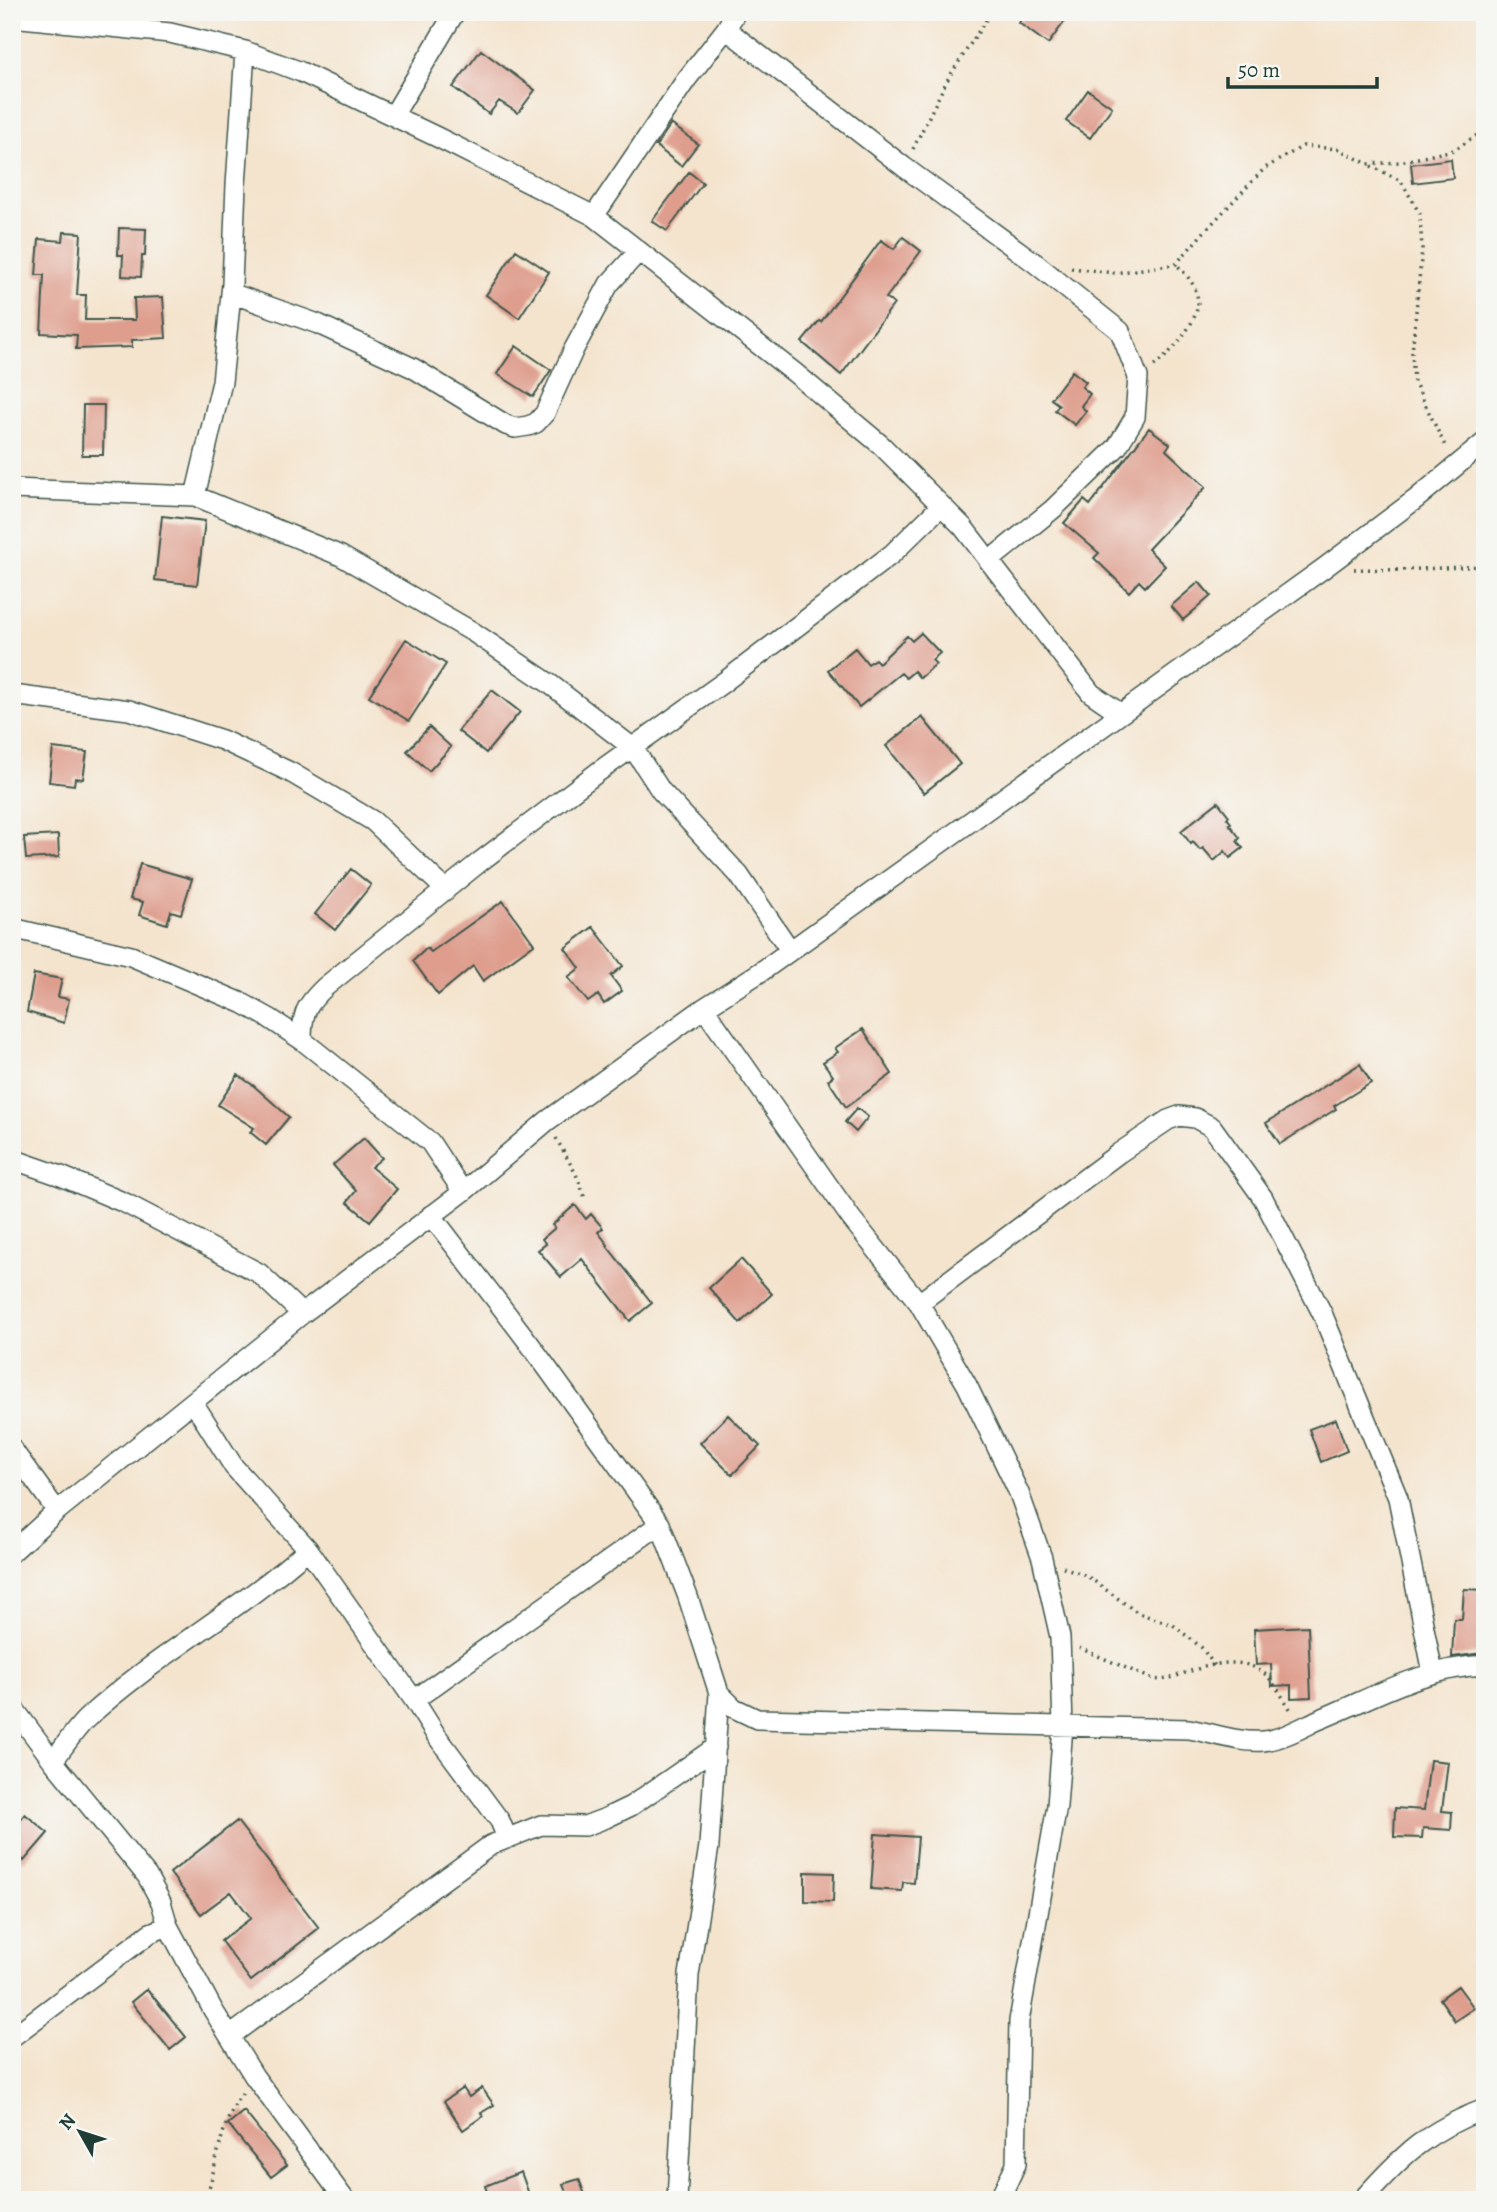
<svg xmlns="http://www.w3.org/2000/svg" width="1497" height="2212" font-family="Alegreya,serif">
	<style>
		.building { fill: #de9d8d }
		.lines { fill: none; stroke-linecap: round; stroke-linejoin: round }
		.street-casing { stroke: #3f564b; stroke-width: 22 }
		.path { stroke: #3f564b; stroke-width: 3.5; stroke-dasharray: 2 5; stroke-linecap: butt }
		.street { stroke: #fff; stroke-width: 19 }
	</style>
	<rect width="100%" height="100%" fill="#f6f6f2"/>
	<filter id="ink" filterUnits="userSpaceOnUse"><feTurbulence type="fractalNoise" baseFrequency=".0143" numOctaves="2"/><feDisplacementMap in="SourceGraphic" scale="14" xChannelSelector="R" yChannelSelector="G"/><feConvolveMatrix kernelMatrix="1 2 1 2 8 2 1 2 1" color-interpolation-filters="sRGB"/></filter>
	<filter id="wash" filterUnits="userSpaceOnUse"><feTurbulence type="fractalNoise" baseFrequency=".00686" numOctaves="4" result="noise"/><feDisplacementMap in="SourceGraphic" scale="28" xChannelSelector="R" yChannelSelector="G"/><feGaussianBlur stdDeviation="1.57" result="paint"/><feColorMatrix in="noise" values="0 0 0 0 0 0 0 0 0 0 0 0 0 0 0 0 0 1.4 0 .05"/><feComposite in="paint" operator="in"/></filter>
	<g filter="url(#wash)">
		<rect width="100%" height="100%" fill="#f4e4ce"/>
		<g id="blocks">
			<!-- building -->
			<path class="building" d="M1026,12H1053L1065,21L1048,44L1019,23Z
				M481,50L535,90L518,113L499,101L489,114L453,87Z
				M1088,90L1112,107L1090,138L1066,121Z
				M671,124L698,144L681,166L656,146Z
				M1451,159L1453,178L1413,183L1411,164Z
				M689,172L703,183L667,231L652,221Z
				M119,228L146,229L145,256H142L141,277L122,276L123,255H118Z
				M64,232L81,233L77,295H86L85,320H135L134,298L163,297L166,338L132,340V347L76,349L77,335L41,333L44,275H36L39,239L63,241Z
				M903,237L921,251L886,298L894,304L841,375L802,342L819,321L821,322L881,240L894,249Z
				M516,250L549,272L519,318L486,295Z
				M516,346L551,370L533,397L497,374Z
				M1072,371L1086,382L1082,387L1090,394L1081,406L1086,411L1075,425L1055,410L1059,405L1051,399Z
				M83,405H104L103,455H82Z
				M1149,428L1170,444L1166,450L1206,487L1148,549L1165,566L1145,587L1139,581L1129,592L1094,558L1099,553L1064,523L1084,500L1090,505Z
				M162,516L205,521L197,585L155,580Z
				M1199,582L1211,596L1183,620L1171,606Z
				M921,633L940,653L932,660L936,664L920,678L914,671L906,678L901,673L859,707L828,670L855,648L868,664L875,659L879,663L907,636L912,641Z
				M406,639L446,664L409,721L369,696Z
				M492,690L520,712L486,753L458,731Z
				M922,717L960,764L924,793L886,746Z
				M429,727L451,747L429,771L407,751Z
				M53,748L87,752L83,779L75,778L74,785L49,782Z
				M1218,802L1229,816L1227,818L1231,823L1229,824L1240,838L1237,841L1243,848L1230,858L1225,851L1214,861L1203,848L1200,850L1193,842L1191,844L1181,831Z
				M58,835L59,857L26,859L24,837Z
				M140,864L192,879L181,914L171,911L167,924L139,915L143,902L130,899Z
				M351,869L371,885L335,930L315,914Z
				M503,901L534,944L483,981L473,966L438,995L413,961L427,948L431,952Z
				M593,927L623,966L611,976L622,991L604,1004L598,995L588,1002L568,977L580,968L565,948Z
				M34,974L62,979L58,997L69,999L64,1023L27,1012Z
				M863,1029L892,1074L846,1107L828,1080L833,1076L823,1062L838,1052L835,1048Z
				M1360,1064L1371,1083L1334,1106L1336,1109L1280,1144L1266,1123Z
				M238,1075L254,1086L289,1117L266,1145L250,1132L254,1128L218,1105Z
				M857,1108L868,1117L856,1132L845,1122Z
				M364,1138L382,1158L371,1167L397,1189L370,1221L347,1202L356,1191L333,1165Z
				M575,1205L586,1219L591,1214L603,1228L598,1232L608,1245L607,1246L652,1303L630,1321L582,1259L561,1277L538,1250L546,1244L542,1239L555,1228L552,1225Z
				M741,1259L772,1294L740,1323L709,1288Z
				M728,1415L760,1446L732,1475L700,1443Z
				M1336,1419L1347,1451L1321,1462L1309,1429Z
				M1464,1589L1485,1590L1483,1653L1452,1657L1454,1619H1462Z
				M1308,1626L1311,1697L1291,1698V1685L1272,1686L1271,1664L1256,1665L1254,1629Z
				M1430,1760L1448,1762L1442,1811L1452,1812L1451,1830L1423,1828L1422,1838L1394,1837L1395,1808L1424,1810Z
				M25,1814L48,1833L24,1861L12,1850V1829Z
				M237,1821L319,1928L251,1981L221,1941L251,1918L231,1892L201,1914L170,1873Z
				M875,1834L918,1837L914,1883L903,1882L902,1891L871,1889Z
				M805,1872L834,1873L833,1902L805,1901Z
				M1458,1986L1474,2008L1455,2021L1440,1999Z
				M147,1989L186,2037L170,2050L131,2002Z
				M463,2088L469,2097L482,2088L494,2105L481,2113L483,2116L463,2130L444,2101Z
				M244,2111L287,2165L271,2177L228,2124Z
				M521,2172L531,2200H490L485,2186Z
				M579,2179L587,2200H569L563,2184Z"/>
		</g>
	</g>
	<g filter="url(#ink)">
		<use href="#blocks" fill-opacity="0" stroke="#3f564b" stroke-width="2"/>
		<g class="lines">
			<!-- street casing -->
			<g class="street-casing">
				<path id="street" d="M12,17L170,33L245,51L301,72L437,137L594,216L795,373L881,445L963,527L1091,693L1120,713
					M726,29L904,167L1035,263L1120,331L1138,377L1135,417L1117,447L1053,509L989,561
					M393,116L455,12
					M594,216L686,80L726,29L736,12
					M231,293L318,324L413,368L506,425L515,428L528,426L536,423L545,413L574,349L609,284L639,251
					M12,489L195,496L341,556L473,632L550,684L633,748L661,791L739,875L790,950
					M195,496L222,382L232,284L236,185L245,51
					M12,695L129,710L222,740L290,772L373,821L446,890
					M12,928L131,956L242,1003L269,1018L302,1040L430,1142L463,1192
					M704,1008L851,1218L919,1303L967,1385L1019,1493L1042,1558L1060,1637L1063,1726L1057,1806L1019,2021L1016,2164L999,2200
					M302,1040C302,1013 306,1005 325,987L481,861L598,772L724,682L892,554L941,506
					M12,1159L61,1176L125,1203L259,1273L302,1314
					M431,1215L532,1347L660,1524L688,1597L719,1693L709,1846L689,1975L677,2200
					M919,1303L1119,1153L1168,1120L1179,1116L1195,1118L1212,1127L1263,1198L1322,1313L1398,1498L1433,1673
					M193,1402L234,1467L308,1549L414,1700L436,1735L500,1821L507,1838
					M12,1449L57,1511
					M12,1552L57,1511L302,1314L463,1192L547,1121L704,1008L762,971L1324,568L1416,499L1485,442
					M719,1693L734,1708L757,1719L1189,1729C1212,1733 1240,1743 1263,1741C1282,1739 1301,1728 1318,1720C1375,1697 1421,1668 1485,1665
					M414,1700L660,1524
					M12,1706L53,1761L147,1876L161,1902L168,1926L213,2010L254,2076L345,2200
					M53,1761C63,1748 74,1731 86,1719C154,1656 239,1611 308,1549
					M230,2036L491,1845L541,1825L585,1826L606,1818L631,1806L716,1747
					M12,2037L150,1933L168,1926
					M1362,2200C1402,2155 1428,2130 1485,2109"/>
			</g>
			<!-- path -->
			<path class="path" d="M913,149L946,82L991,12
				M1371,166L1401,181L1420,214L1422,249L1412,353L1414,381L1446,448
				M1071,268L1115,273L1176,264L1204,232L1265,168L1303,146L1338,149L1368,164L1400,162L1454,150L1485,130
				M1154,366C1170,355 1198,322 1198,302C1197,286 1187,275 1176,264
				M1354,569L1400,570L1485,566
				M556,1138L576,1174L586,1200
				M1063,1567L1087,1576L1138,1613L1173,1625L1201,1647L1215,1666
				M1079,1648L1150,1678C1162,1682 1171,1678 1182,1674C1211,1664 1247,1653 1270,1679C1278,1689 1285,1701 1292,1712
				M205,2200C219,2161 218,2126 244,2091"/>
			<!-- street -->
			<use href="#street" class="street"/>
		</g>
	</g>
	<!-- margin -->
	<rect width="1497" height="2212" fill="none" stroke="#f6f6f2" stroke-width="42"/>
	<!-- north arrow -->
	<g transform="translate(80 2132) rotate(309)" stroke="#f6f6f2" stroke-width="5" paint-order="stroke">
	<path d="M0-5L12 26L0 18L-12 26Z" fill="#1f3d34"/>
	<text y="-10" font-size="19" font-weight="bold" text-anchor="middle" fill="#1f3d34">N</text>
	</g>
	<!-- scale -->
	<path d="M1228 77v10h149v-10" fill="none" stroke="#1f3d34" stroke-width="3.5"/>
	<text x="1238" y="77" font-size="21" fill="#1f3d34" stroke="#f6f6f2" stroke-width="5" paint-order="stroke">50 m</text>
</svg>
